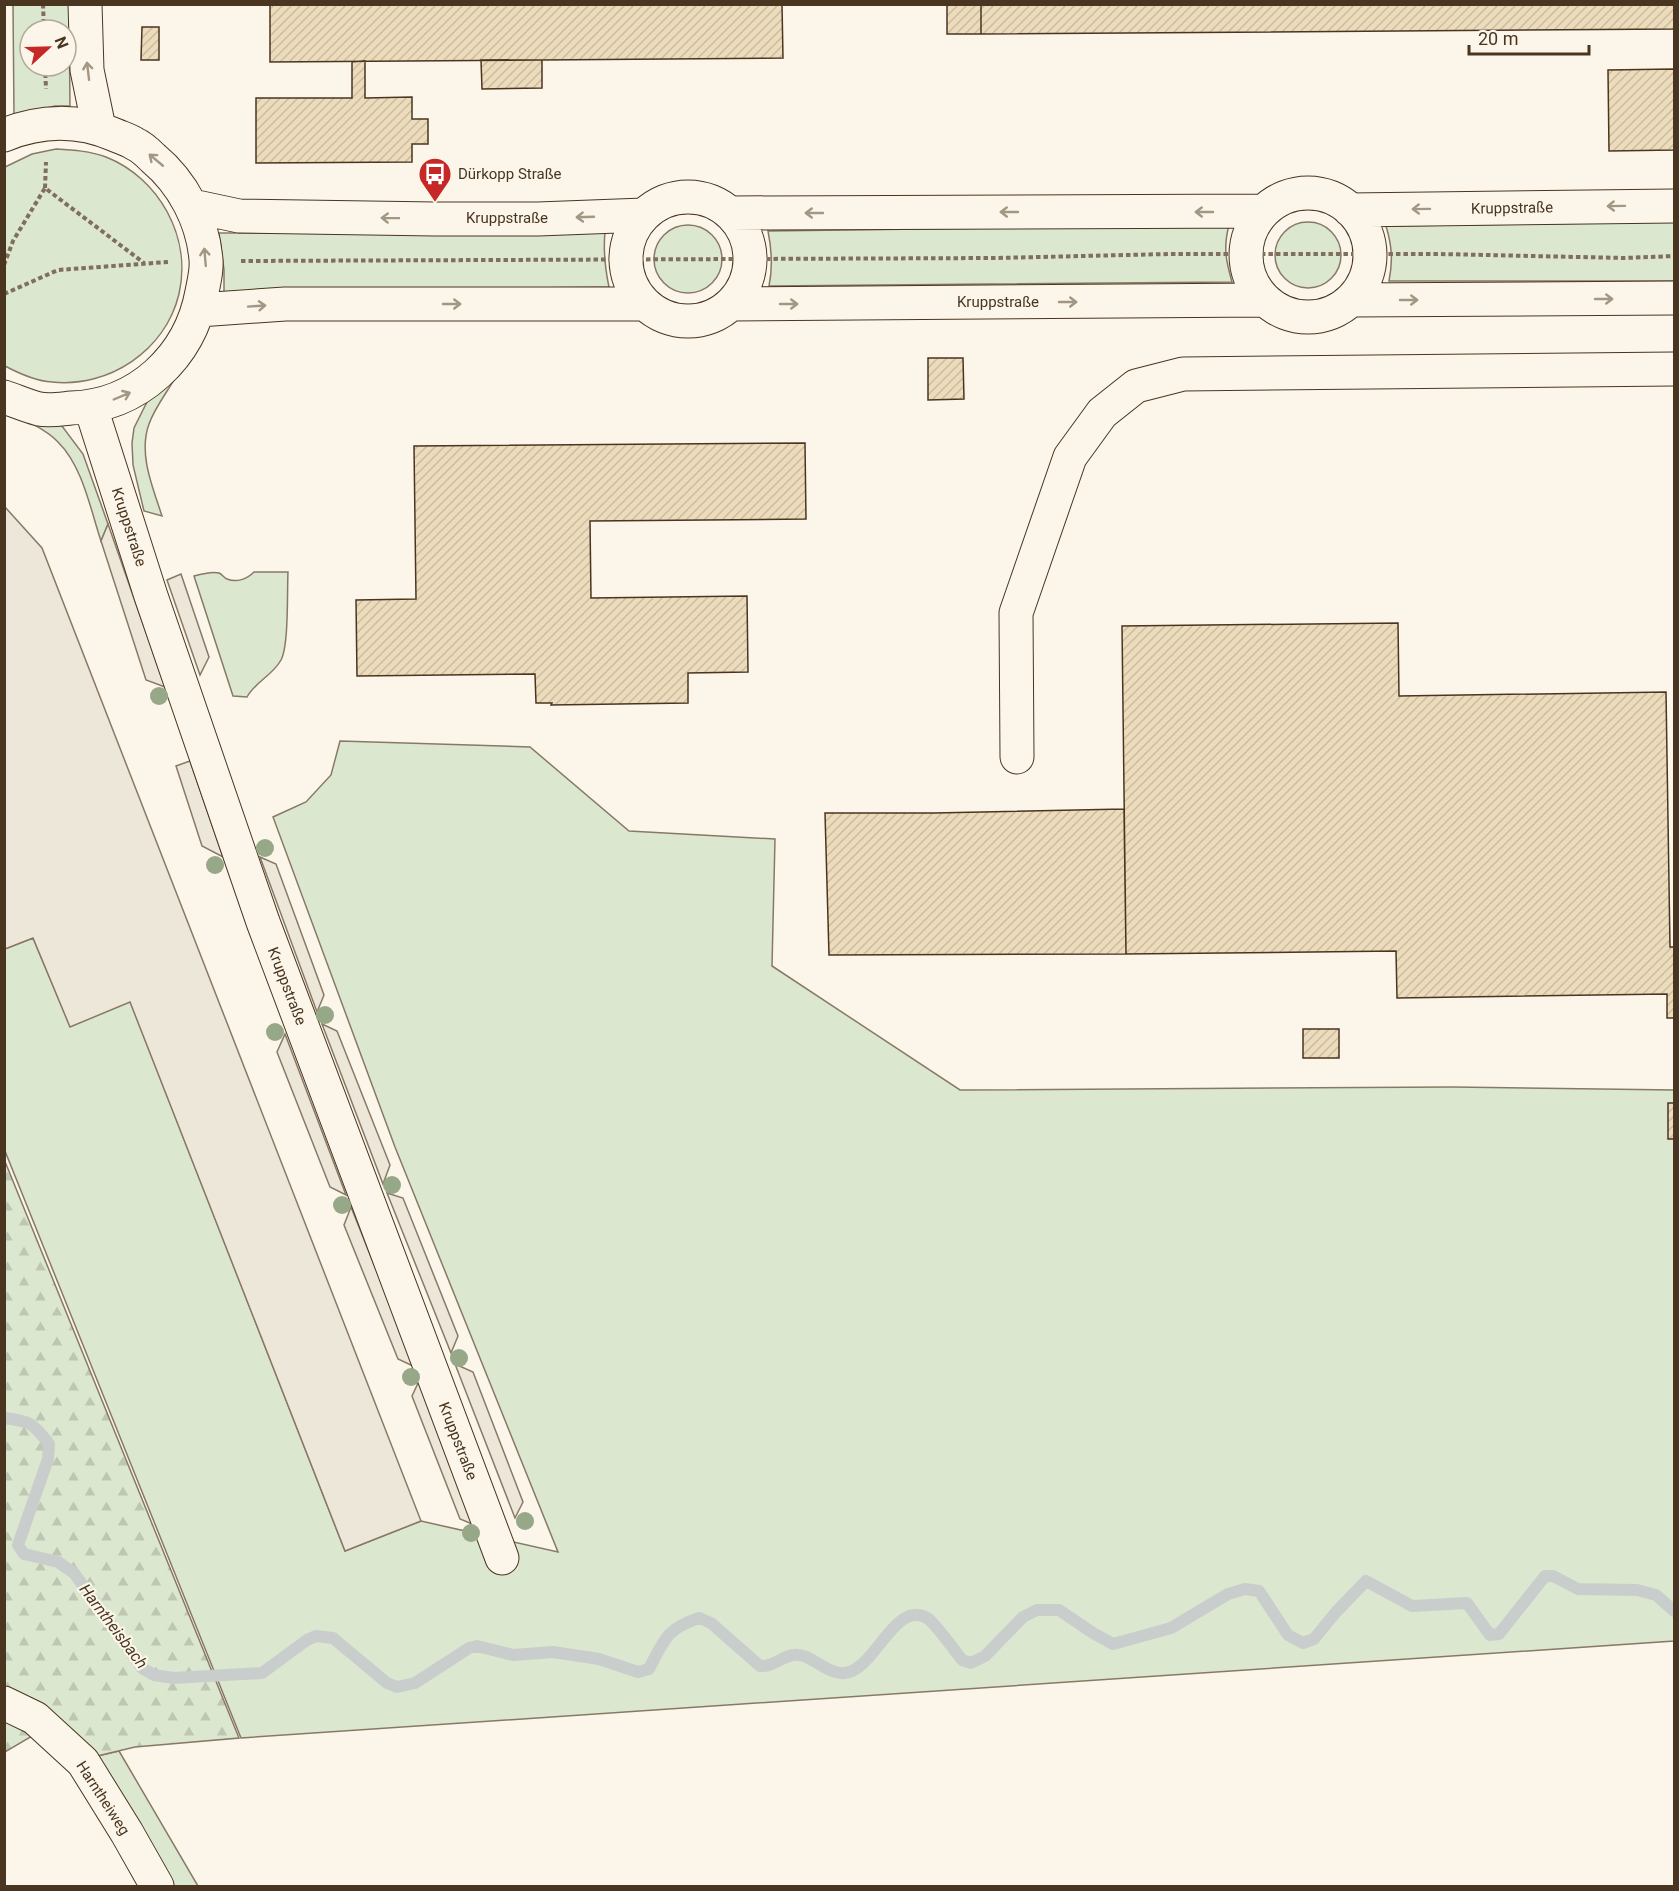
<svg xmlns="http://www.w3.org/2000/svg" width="1679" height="1891" font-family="Roboto,sans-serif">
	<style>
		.green { fill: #dce7d0; stroke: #887966; stroke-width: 1.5; fill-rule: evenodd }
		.forest { fill: url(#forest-firs); stroke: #887966; stroke-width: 1.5 }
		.parking { fill: #ede7d9; stroke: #887966; stroke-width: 1.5 }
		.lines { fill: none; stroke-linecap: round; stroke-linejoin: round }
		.stream { stroke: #c9cecd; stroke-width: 12 }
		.building { fill: url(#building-hatch); stroke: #4a3520; stroke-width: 1.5 }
		.minor-casing { stroke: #4a3520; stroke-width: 35 }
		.path { stroke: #7f6f5c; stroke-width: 4; stroke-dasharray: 4.5 3; stroke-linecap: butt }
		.minor { stroke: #fbf6e9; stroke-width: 33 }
		.tree { fill: #96a887 }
		.oneway { stroke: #a29684 }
		.labels { text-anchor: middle; stroke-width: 4.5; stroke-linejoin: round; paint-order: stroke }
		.poi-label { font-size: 15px; fill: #4a3520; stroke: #fbf6e9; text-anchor: start }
		.street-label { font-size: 15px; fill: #4a3520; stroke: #fbf6e9 }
		.water-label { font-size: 16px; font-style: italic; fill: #4a3520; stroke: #fbf6e9 }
	</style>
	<defs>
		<pattern id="forest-firs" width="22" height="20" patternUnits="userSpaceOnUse" patternTransform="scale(1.5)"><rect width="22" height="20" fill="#dce7d0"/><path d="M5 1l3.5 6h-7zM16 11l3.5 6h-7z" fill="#bec7b2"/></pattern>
		<pattern id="building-hatch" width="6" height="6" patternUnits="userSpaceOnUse" patternTransform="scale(1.5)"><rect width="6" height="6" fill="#ecdcbc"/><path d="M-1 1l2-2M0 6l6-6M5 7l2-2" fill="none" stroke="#ccbda1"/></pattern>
	</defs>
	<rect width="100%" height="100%" fill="#fbf6e9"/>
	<!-- green -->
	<path class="green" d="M13,5H69L70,106H55L14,116ZM30,30H66V66H30Z
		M56,149C73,150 90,151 106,157C159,178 192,237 179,294C165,351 109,388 52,382C35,381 20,374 5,366V167L32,154Z
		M1275 255a33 33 0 1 1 66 0a33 33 0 1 1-66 0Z
		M1674,222V281H1389C1393,261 1392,246 1386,226Z
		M1229,225C1223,248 1226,261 1232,282L769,286C773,267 772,251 768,231Z
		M654 259a34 34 0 1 1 68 0a34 34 0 1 1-68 0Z
		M605,232C603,252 605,268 609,287L224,292V270L219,233Z
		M177,375C168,391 155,407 149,424C138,454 153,488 162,516L144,511L133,465L132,443L134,428L150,396Z
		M41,416L62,426L83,454L108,524L101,541C90,508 83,467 58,442C51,434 40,428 31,423Z
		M254,572H288C287,591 289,645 281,660C273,675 255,682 247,697L233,696L194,576C201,574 212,571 219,573C222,574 224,578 227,579C237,583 247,579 254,572Z
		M340,741L530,747L629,831L775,839L772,966L960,1090L1453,1087L1674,1090V1641L241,1738L5,1151V949L33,938L70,1026L130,1001L345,1551L421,1521L558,1552L395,1147L273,817L306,802L331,775Z
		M119,1751L198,1886H171L93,1757Z"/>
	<!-- forest -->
	<path class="forest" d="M4,1159L239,1738L135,1747L93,1757L37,1733L5,1752Z"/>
	<!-- parking -->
	<path class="parking" d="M5,507L42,548L421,1521L345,1551L130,1002L70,1027L33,938L5,949Z
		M108,524L165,687L146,680L101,541Z
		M181,574L209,657L200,675L167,580Z
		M190,761L223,857L202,846L176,766Z
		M260,857L276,864L324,995L317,1012Z
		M322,1024L337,1031L390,1165L383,1184Z
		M285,1034L346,1195L330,1187L277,1052Z
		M387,1193L403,1198L458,1336L451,1353Z
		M351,1207L415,1367L398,1359L344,1225Z
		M455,1364L473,1372L523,1502L515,1518Z
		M420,1379L477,1526L460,1519L412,1396Z"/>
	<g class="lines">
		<!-- stream -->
		<path class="stream" d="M4,1418C30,1421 33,1423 49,1444L48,1459L18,1545L24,1554L58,1562L74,1573L142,1668L154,1675L174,1678L262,1673L307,1640L316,1636L333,1638L387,1683L397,1687L415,1683L469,1648L477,1646L513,1655L553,1652L599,1659L638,1672L649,1669C664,1640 666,1629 699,1618L711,1623L760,1666C775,1667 785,1653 799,1655C813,1656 828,1675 845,1673C874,1671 895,1599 927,1618C934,1622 956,1652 962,1660L971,1663L985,1656L1023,1617L1037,1610H1059L1093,1633L1113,1644L1171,1628L1228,1594L1245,1589L1259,1591L1288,1635L1303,1643L1314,1639L1336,1612L1366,1581L1412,1606L1467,1603L1490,1635L1499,1634L1545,1576H1553L1578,1589L1637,1590L1656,1595L1674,1611"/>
	</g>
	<!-- building -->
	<path class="building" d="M270,4H782L783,58L270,62Z
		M947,4H981V34H947Z
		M981,4H1674V29L981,34Z
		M142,27H159V60H141Z
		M481,60H542V88L482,89Z
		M365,61V98L412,97V119H428V144H412V162L256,163V98H352V62Z
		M1674,69V150L1609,151L1608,70Z
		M928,358H963L964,399L928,400Z
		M805,443L806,519L590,521L591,598L747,596L748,672L688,673V703L551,705L552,703H536L535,674L357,676L356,600L416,599L414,446Z
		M1398,623L1399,696L1666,692L1670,947H1674V1018H1667V994L1397,998L1396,951L1126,954L1122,626Z
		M1124,809L1126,954L829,955L825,813H934Z
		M1303,1029H1339V1058H1303Z
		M1668,1103H1674V1139H1668Z"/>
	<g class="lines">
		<!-- minor casing -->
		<g class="minor-casing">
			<path id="minor" d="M85,4L87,70L99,128
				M4,135C40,120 79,119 115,135C122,138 129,140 135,144C142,147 148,153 153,158C183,183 203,221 206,260C207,271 204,281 202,292C190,357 138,406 71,408C61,409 49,411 39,409C27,406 16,401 4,397
				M1246 255a62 62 0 1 1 124 0a62 62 0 1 1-124 0Z
				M626 259a62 62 0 1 1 124 0a62 62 0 1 1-124 0Z
				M192,206L239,216L435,219H538L644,215
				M1350,210L1674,206
				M730,213L1263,211
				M1351,300L1674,298
				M731,304L1265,300
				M199,310L285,304H645
				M91,408L151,596L263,922L502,1558
				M1017,757L1016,613L1070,457L1102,413L1136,386L1183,374L1674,369
				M4,1703L35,1718L83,1762L127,1833L157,1886"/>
		</g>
		<!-- path -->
		<path class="path" d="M43,4L44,30
			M45,66L46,89
			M45,188L46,162
			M241,261L996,258L1169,254H1439L1625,258L1674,256
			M4,265L13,241L45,188L144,263
			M4,294L58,270L168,262"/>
		<!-- minor -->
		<use href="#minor" class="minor"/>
	</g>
	<!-- trees -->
	<g class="tree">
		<circle cx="159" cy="696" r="9"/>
		<circle cx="265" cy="848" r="9"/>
		<circle cx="215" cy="865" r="9"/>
		<circle cx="325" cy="1015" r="9"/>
		<circle cx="275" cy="1032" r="9"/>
		<circle cx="392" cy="1185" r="9"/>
		<circle cx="342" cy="1205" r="9"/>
		<circle cx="459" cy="1358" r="9"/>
		<circle cx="411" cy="1377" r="9"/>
		<circle cx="525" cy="1521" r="9"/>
		<circle cx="471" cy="1533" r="9"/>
	</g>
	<!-- one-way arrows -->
	<defs><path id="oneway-shaft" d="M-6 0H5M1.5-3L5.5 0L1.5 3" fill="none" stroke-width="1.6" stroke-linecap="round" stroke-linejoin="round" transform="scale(1.5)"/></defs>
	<g class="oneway">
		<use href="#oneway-shaft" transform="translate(88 71) rotate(-97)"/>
		<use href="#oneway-shaft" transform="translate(156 160) rotate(-140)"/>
		<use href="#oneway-shaft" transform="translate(1616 206) rotate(179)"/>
		<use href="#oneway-shaft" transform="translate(1421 209) rotate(179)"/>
		<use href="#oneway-shaft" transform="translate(1009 212) rotate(180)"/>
		<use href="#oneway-shaft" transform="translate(1204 212) rotate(180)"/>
		<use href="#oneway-shaft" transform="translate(814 213) rotate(180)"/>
		<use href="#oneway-shaft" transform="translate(585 217) rotate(178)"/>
		<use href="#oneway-shaft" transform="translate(390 218) rotate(-179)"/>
		<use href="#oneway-shaft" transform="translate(205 257) rotate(-95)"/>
		<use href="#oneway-shaft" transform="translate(1604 299)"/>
		<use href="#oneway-shaft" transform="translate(1409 300)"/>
		<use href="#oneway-shaft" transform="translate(1068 302)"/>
		<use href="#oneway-shaft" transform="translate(452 304)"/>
		<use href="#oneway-shaft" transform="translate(789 304)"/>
		<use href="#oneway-shaft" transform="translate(257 306) rotate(-4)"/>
		<use href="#oneway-shaft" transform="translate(122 396) rotate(-23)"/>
	</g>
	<!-- icons -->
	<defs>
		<g id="bus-pin" transform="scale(1.725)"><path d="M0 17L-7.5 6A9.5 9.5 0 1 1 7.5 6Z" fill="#c62828" stroke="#fbf6e9"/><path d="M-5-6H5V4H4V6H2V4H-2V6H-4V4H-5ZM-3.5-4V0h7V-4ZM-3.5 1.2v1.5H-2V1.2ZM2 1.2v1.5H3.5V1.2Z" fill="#fff"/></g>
	</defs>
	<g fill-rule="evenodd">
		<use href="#bus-pin" x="435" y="174"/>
	</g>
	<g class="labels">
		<!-- poi labels -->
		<g class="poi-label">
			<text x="458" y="179">Dürkopp Straße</text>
		</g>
		<!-- street labels -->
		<g class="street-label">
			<text transform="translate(1512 208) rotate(-1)" y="5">Kruppstraße</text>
			<text x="507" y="223">Kruppstraße</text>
			<text x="998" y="307">Kruppstraße</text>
			<text transform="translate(129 527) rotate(72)" y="5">Kruppstraße</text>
			<text transform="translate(287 986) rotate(69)" y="5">Kruppstraße</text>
			<text transform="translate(458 1441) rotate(69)" y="5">Kruppstraße</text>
			<text transform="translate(103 1798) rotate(57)" y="5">Harntheiweg</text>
		</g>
		<!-- water labels -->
		<g class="water-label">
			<text transform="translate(114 1626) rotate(53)" y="6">Harntheisbach</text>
		</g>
	</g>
	<!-- border -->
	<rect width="1679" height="1891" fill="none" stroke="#4a3520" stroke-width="12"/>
	<!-- north arrow -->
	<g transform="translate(48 48) rotate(68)"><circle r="28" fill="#fbf6e9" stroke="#b4a999" stroke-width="1.5"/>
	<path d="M0-4.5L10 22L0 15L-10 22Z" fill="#c62828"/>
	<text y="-9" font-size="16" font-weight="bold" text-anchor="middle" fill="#4a3520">N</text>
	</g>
	<!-- scale -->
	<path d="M1469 45v9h120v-9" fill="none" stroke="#4a3520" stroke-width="3"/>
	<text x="1478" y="45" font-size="18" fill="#4a3520" stroke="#fbf6e9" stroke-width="4.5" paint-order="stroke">20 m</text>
</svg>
